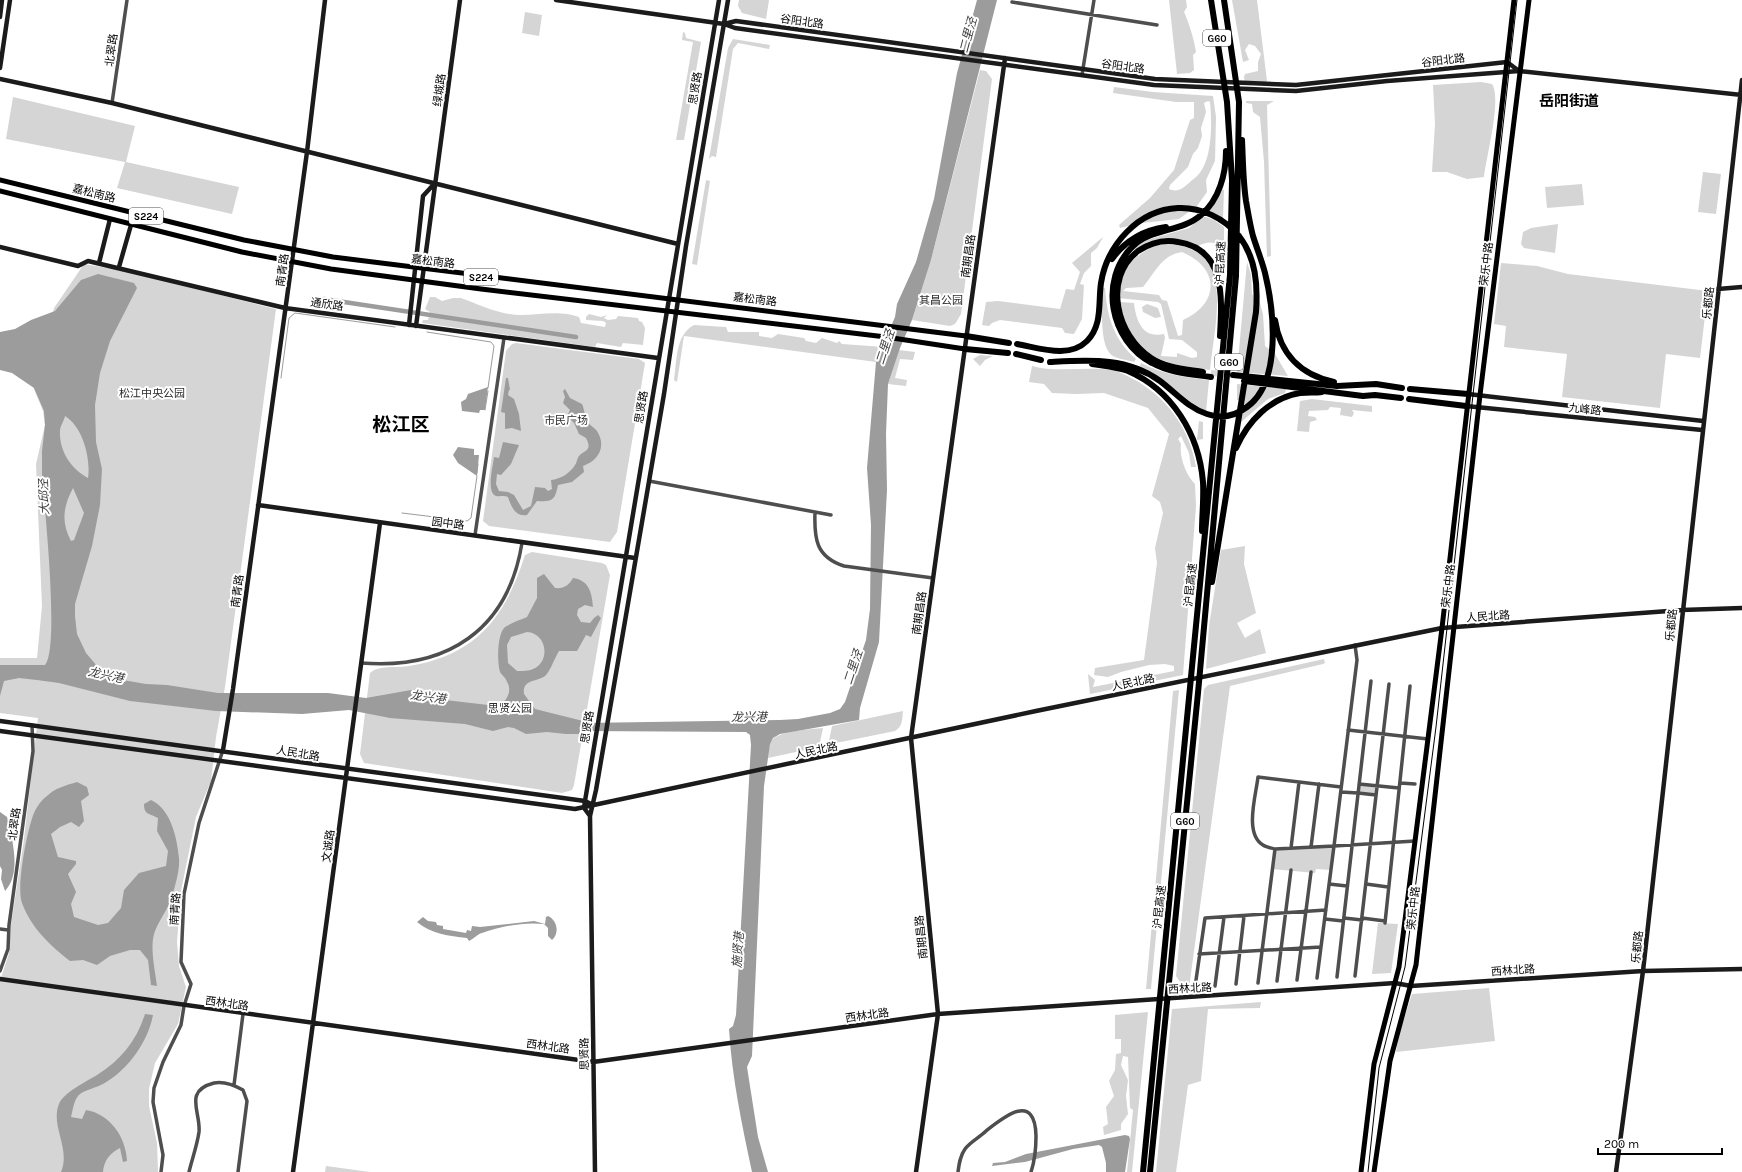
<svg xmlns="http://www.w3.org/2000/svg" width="1742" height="1172" font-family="Karla,'Noto Sans SC',sans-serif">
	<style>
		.green { fill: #d5d5d5; fill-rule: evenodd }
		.water { fill: #9c9c9c; fill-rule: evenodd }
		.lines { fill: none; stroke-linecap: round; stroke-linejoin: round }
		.stream { stroke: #9c9c9c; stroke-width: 1 }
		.canal { stroke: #9c9c9c; stroke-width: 4.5 }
		.highway-tunnel { stroke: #d9d9d9; stroke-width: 6; stroke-dasharray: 6 3; stroke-linecap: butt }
		.street { stroke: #4e4e4e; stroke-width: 3.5 }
		.secondary { stroke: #1b1b1b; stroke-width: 4.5 }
		.primary { stroke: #000; stroke-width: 5 }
		.highway { stroke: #000; stroke-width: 6 }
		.tram { stroke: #000; stroke-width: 1 }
		.labels { text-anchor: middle; stroke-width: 4; stroke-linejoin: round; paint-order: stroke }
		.shield { fill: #fff; stroke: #4c4c4c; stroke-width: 1 }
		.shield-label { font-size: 10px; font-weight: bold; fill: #000 }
		.street-label { font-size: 11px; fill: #000; stroke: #fff }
		.park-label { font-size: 11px; fill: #2c2c2c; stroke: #fff }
		.water-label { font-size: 12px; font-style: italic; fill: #3d3d3d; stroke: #fff }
		.district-label { font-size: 15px; font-weight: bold; fill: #000; stroke: #fff }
		.town-label { font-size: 19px; font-weight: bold; fill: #000; stroke: #fff }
	</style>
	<rect width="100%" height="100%" fill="#fff"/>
	<!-- green -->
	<path class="green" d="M739,0H769L766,19L742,13L738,6Z
		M1169,0H1186L1187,7L1184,12C1189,23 1194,39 1196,52L1193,55L1194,70L1190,73L1177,74Z
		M1232,0H1257L1267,81L1266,83H1245L1244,77L1245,74L1258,71V62L1261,54L1255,46L1249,44L1245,50L1249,60L1243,62Z
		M525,12L542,15L539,36L522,33Z
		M683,32L685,33L686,38L701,42L684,140H676L693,42L682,40Z
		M733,39L770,45L769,49L738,43L733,49L716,157L712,156L709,159L728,48Z
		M980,70L986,71L992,79L961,314L955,324L950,326L912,320L931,260Z
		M1481,82L1492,84C1502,99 1486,158 1484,177L1467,179L1447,172H1432L1435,124L1433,85Z
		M1114,87L1153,92L1213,96L1216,117L1215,161L1206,180L1207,192L1197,206L1179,219L1142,223L1120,228L1119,225L1150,198L1174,170L1190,120L1194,118V102H1176L1113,93ZM1208,101L1210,102C1212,121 1213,161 1197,176C1195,178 1192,180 1190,182C1183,188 1178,193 1169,189L1170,185L1188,167L1193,154L1198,148L1202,136L1201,128L1206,112L1204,103Z
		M13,97L135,126L126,162L239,187L232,214L117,188L125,162L6,139Z
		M1246,101H1274L1267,105L1271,256L1267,257L1264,162L1260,117L1253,112L1252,104L1246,103Z
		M1703,172L1721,174L1716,214L1698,212Z
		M706,180L710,181L697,265L692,264Z
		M1582,184L1584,205L1547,208L1545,187Z
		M1221,189L1224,190L1223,219L1209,211L1216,201Z
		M1203,216L1214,220L1224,227V241L1219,245C1211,241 1206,242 1198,246C1170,234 1159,239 1131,251L1143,241L1189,228Z
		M1558,224L1555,253L1524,248L1521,244L1523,232L1531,228Z
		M1103,237L1097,248L1091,253V266L1084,273L1080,284L1084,285L1082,319L1074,334L1065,333L1062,328L1000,320L992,323L989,326L982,325L986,302L998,301L1060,309L1066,289L1074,290L1080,272L1072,263Z
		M1160,244C1238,242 1215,319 1210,370C1179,366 1143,362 1127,330C1123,322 1122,311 1119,302L1134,303C1136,320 1142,339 1164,334L1165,338L1161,356L1177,357V353L1192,358L1197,357V352L1182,340L1169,339L1161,304L1158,302L1118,298C1121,269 1132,255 1160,244ZM1182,252C1220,268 1220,303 1183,320L1182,335L1178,336L1167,301L1162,300L1159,295L1123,291L1126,288L1143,287C1155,273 1161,255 1182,252Z
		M1247,262L1251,275L1252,294L1259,300L1263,314L1265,346L1275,354L1288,376L1237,372Z
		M1501,263L1537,266L1568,274L1708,291L1700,358L1666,354L1660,408L1562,397L1567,354L1504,347L1506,326L1494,324Z
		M84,264L125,271L276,309L225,687L216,737L211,781L196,817L181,891L177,942L179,966L186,987L178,1024L155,1063L149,1089V1106L157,1143L158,1172H0V981L9,953L11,925L24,839L38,718L0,713V658H37L42,606L36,464L45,425L43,411L34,389L54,308Z
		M1102,288H1105C1107,317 1114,340 1136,359L1134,362C1128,360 1118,359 1113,356C1098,347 1103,304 1102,288Z
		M430,297H435L442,301L453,298H461C480,305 500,315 521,315C541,315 560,310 579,317L581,323L605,327L606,323L603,321L586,320V317L589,314L601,317L607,315L604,318L608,320L616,319L618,316L638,318L639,321L642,322L645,328L643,345L623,343L621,347L597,343L595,347L422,323L423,320H428L430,312L425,309Z
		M1147,304L1158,308L1161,317L1155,318L1143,312L1142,307Z
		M694,325L726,327L728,332H759V336L772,338L778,334L804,338L806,341L816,343L822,338L837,343L839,341L842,344L884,347L876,362L684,336L677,382L674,380C677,361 675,335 694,325Z
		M516,343L639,359L645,363L617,532L610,542L489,526L483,521L506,351L512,344Z
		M899,350L915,352L913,360L900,359L895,378L907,380L906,386L888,384Z
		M980,355L993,356L985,360L980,366L973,359Z
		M1141,363C1164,375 1185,377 1209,380L1206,412L1199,410L1140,366Z
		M1032,366C1058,373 1086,366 1112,370C1121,372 1129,377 1137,381C1169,400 1190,430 1196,467H1191L1189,453L1181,436L1178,439L1181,444C1179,457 1186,475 1195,484L1196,506L1183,675L1090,694L1088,674L1095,680L1093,687L1174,671V666L1165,664L1149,665L1121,672L1108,677L1094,675L1095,668L1144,660L1157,563L1155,548L1163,513L1160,502L1152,496L1169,434L1148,408L1104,393L1077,394L1052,393L1044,384L1029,382Z
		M1237,384L1286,389L1285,393L1268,399L1241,422L1243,401L1237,400Z
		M1312,399L1372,406V412L1352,410L1354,413L1352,417L1340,415L1341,408L1330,407L1328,410L1309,411L1308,416L1315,417L1317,420L1310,422L1309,432L1297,431L1300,401Z
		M1199,421L1203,422V439L1197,440Z
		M1245,546L1244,564L1256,613L1237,623L1245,638L1260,629L1266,653L1206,669L1209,626L1221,550Z
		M532,552L602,563L606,565L610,575L574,785L572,790L562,793L364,763L360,754L370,673C378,665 398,668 409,666C476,655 505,618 525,555Z
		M1324,659L1325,663L1323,664L1230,686L1189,988H1184L1176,976L1204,689L1208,685Z
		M1179,690L1151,989H1146L1173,691Z
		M903,711C902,720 903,726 895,731L831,744L829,741L832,726Z
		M823,728L819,747L768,758C769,752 768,745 772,740C779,731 811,729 823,728Z
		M1359,784L1377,786L1376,795L1358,793Z
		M1334,846L1331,870L1316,869L1315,873L1272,869L1275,849Z
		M1378,923L1398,924L1391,973L1372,974Z
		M1489,988L1495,1041L1396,1052L1399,1034L1412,994Z
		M1261,1002L1260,1008L1208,1009L1201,1081L1188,1085L1176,1172H1156L1172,1009Z
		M1148,1012L1132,1172H1127L1133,1110L1130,1108L1128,1057L1123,1056L1121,1065L1128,1080L1126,1096L1128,1114L1121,1124V1130L1104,1135L1103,1127L1108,1124L1106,1107L1114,1096L1109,1081L1115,1070L1116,1054L1121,1053V1039H1115V1015Z
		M326,1166L370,1172H325Z"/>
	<!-- water -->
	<path class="water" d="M977,0H997L931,260L912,320L900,348L888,384L886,434L887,490L879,642L860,708L859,720L780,734L773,738L770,744L764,786L752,1056L747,1067L758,1137L768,1172H752C742,1125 732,1078 729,1029L733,1026L736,1015L751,745L750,735L746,732L583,731L579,734H566L547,732L526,734L514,728L508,727L493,731L465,724L390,718L349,710L302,714L216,711L130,701L59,683L37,680L19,678L4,681L0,696V665H45C60,647 44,504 42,474V451L45,425L44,411L34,388L12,373L0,370V332L15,329L31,320L55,311L81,280L98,274L134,283L137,288L110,341L100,373L95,405L96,442L102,469L100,505L92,546L75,604V616L77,634L86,653L97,666L117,679L146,684L167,685L218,693H328L366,698L411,690H421L445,700L497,706C506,703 513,691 507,682C506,678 502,675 500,672C497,662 497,634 505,627C511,623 520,620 527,617L537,598V578L544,574L555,588C564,589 569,585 573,578C589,580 592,593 593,607L585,605L578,609L577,615L581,622L590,623L594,618L598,615L601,618L591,637L586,635L577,651H559C555,657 550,672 545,676C537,682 522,679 524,694L535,709L583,721L584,723L780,720L798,719L830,713L840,709L845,702L866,640L870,609L871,525L867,468L876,362L895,317L897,304L916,262L934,199L957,73ZM65,416C83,427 91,459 88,478C71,469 59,451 60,431C60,426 64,421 65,416ZM73,488L84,513L74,540L71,541C61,522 63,507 73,488ZM527,632C547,633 551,662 533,669C529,671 522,671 517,671L508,663L507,645L511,637Z
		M506,378H508L510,390H509L508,395L514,399L519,414L521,431L512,428L505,429V413L501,412Z
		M488,387L485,410H480L479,413L462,411L461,402L466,399L468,394Z
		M565,389L570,398L582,404C585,410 584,417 588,422C590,426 594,427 597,431C607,447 598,461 583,466L584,472L572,482L558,485C555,499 554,502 537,501L527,515C515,517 511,506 508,497C504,495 500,497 496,496C486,492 493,466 494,457L499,458L503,442L519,445L511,464L501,475L497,474L496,484L499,491L508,492L514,495L523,510L531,506L535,487L545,488L548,491L552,489L551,480C561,479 570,473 575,465C577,463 577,458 579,456C584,450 593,451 586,438L579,434L574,423L567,416L570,410L563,403L565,397L563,391Z
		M458,447L474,449V455H479L477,476L458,463L453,455Z
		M77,782L87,787L89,795L81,801L84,821L79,827L71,822L60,827L51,834L58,857L76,861V864L68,874L76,892L71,904L74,917L98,925L108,923L121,908L124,890L139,873L166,866L168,851L157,831L158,818C149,813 144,815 144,804L151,800C171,809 177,838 179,858C180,870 175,886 172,897C168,910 158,921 154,934C150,949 155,970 157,986L151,985L148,960L140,950H130L110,956L97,965L83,960L70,961C51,946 31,928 22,903C16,887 27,830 34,813C36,808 42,799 47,796C55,788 67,785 77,782Z
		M0,812L7,817C12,838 22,873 5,891L1,879L2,870L0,866Z
		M548,916C557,920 560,933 552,940L548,936V928L544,924C524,922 501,926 482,933C477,934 474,939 469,941L467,938C449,936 431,934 417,922L423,917L428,921L436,922L437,925L443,926V929L466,933L467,930L471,931L472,926L480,927L534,921L545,924L546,917Z
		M145,1014L153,1015C148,1042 128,1070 103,1084C96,1088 87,1089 80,1094C74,1099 73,1109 71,1117L82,1119L86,1110C110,1114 126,1137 127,1161L123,1162L120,1148C110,1153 104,1160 103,1172H61C71,1149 50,1125 59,1104C63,1093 87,1081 97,1075C121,1060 137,1040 145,1014Z
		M1125,1135L1129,1136L1130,1139L1125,1172H1106V1163L1102,1147L1099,1145L1073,1149L1025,1162L992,1166L993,1163L1005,1162L1026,1154L1047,1150Z"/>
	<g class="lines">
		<!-- stream -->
		<path class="stream" d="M427,332L491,342L494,346L488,388
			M281,378L289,318L295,313L395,327
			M485,410L488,391
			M477,473L478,464
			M402,513L467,521L471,518L477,476"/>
		<!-- canal -->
		<path class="canal" d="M324,299L576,337"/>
		<!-- highway-tunnel -->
		<path class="highway-tunnel" d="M1211,373L1232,375"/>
		<!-- street -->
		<path class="street" d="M1012,2L1157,25
			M1082,75L1094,0
			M112,103L127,0
			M649,481L831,515
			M815,512C814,539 816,557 844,566L933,578
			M475,535L504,338
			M361,663C447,670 508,630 522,543
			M1348,730L1428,739
			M1400,783L1415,784
			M1359,784L1399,788
			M1341,792L1358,793
			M1358,793L1376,795
			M1311,847L1319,784
			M1291,848L1299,782
			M1275,849C1271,848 1266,847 1263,845C1244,834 1256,795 1258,777L1341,787
			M1329,884L1347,886
			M1366,884L1388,887
			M1344,918L1362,920
			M1362,918L1385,921
			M1325,919L1343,921
			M1385,923L1410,686
			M0,929L8,930
			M1199,954L1321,947
			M0,971L8,949L9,925L33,751L32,725
			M1355,976L1389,684
			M1337,977L1371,681
			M1317,978L1334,846L1415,841
			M1297,980L1311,872
			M1277,981L1291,870
			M1258,983L1275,849L1334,846L1357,660L1355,645
			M1236,984L1244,916
			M1215,986L1224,917
			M1195,987L1205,918L1326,910
			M234,1085L243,1014
			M161,1172L163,1155L153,1102L154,1088L163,1062L181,1025L184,1006L191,984L181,962L184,894L199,823L223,750
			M189,1172C192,1159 197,1146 199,1132C201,1112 183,1091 214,1083C224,1081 234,1085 243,1090L247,1101L238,1172
			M958,1172C959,1164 960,1156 965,1149C970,1142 980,1137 986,1131C1005,1116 1035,1092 1036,1136C1036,1149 1035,1160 1031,1172"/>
		<!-- secondary -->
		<path class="secondary" d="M556,0L724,24L735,28L1154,85L1296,91L1387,81L1519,71L1742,95
			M0,17L2,0
			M724,24L736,21L1155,79L1296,85L1507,62L1519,71
			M0,68L10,0
			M0,79L112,103L678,244
			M0,247L78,266L88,261L285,308L658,358
			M99,263L110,219
			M119,267L131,225
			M1718,289L1742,287
			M409,325L423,196L435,183
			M416,326L460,0
			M1468,394L1703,421
			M1466,406L1702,430
			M258,505L635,558
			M0,721L585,801L593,805
			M0,731L575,809L1036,711L1442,628L1682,610L1742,608
			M223,750L233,689L307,152L325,0
			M590,816L584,808L585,801L719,0
			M0,979L593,1062L938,1014L1395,983L1411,986L1643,971L1742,969
			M293,1172L380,523
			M595,1172L590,816L596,790L664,394L686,246L728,0
			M916,1172L938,1014L911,738L1005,58
			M1616,1172L1643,971L1742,80"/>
		<!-- primary -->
		<path class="primary" d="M0,180L244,240L333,257L966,336
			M0,191L242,252L331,269L481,289L886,337L965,349
			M1361,1172L1374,1064L1399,967L1413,857L1442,628L1514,0
			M1374,1172L1390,1061L1416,965L1480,395L1529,0"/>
		<!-- highway -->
		<path class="highway" d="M1112,259C1125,241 1144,230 1166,227
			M1275,320C1280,354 1301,375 1334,382
			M966,336L1009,343
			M1017,344C1040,348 1069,359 1087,341C1103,325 1098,302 1101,283C1107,245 1138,210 1178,208C1201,207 1224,218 1239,236C1256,258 1258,285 1256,312L1212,582
			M965,349L1008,353
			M1016,354L1041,360
			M1050,362C1089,360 1127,357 1160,381C1176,393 1188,408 1207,414C1221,419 1235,416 1247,407C1282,382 1274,310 1265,273C1262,261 1257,249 1253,236C1250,225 1248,212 1246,201C1243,181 1243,160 1242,140
			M1092,364C1104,366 1116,367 1128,371C1172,390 1199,434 1203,482C1204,498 1202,515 1202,531
			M1203,372C1185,369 1166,368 1151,358C1117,336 1102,279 1138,251C1150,243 1164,239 1178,242C1226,249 1222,299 1220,336
			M1233,375L1337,386L1376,384L1402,388
			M1211,377C1190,374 1170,373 1152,363C1110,341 1098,280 1133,246C1152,228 1182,232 1201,215C1219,200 1226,174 1226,151
			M1244,381L1363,396L1375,395L1401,398
			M1410,389L1468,394
			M1409,399L1466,406
			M1236,448C1248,421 1270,398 1300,393C1308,392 1315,393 1322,392
			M1143,1172L1230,275L1232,180L1227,102L1211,0
			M1150,1172L1198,693L1236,276L1239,102L1224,0"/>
		<!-- tram -->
		<path class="tram" d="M1368,1172L1379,1068L1405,967L1436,727L1517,0"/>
	</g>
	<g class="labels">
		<!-- shield labels -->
		<g class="shield">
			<rect x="1203" y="30" width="28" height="16" rx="3"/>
			<rect x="129" y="208" width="34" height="16" rx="3"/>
			<rect x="464" y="269" width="34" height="16" rx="3"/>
			<rect x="1215" y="354" width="28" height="16" rx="3"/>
			<rect x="1171" y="813" width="28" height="16" rx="3"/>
		</g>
		<g class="shield-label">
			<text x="1217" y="42">G60</text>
			<text x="146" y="220">S224</text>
			<text x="481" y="281">S224</text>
			<text x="1229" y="366">G60</text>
			<text x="1185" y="825">G60</text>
		</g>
		<!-- street labels -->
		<g class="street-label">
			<text transform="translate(802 21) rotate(8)" y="4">谷阳北路</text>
			<text transform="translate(111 50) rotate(-82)" y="4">北翠路</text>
			<text transform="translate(1443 60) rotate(-7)" y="4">谷阳北路</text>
			<text transform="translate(1123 66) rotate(8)" y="4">谷阳北路</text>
			<text transform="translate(695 88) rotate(-81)" y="4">思贤路</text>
			<text transform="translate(439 90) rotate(-82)" y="4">绿城路</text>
			<text transform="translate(94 193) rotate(14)" y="4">嘉松南路</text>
			<text transform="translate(968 256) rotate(-82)" y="4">南期昌路</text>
			<text transform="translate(433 261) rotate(7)" y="4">嘉松南路</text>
			<text transform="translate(1220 263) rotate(-88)" y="4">沪昆高速</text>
			<text transform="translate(1486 264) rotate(-83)" y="4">荣乐中路</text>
			<text transform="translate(282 270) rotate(-82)" y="4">南青路</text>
			<text transform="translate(755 299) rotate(7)" y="4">嘉松南路</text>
			<text transform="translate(1708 303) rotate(-84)" y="4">乐都路</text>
			<text transform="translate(327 304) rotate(8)" y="4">通欣路</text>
			<text transform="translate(641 407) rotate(-81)" y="4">思贤路</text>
			<text transform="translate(1585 409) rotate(6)" y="4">九峰路</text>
			<text transform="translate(448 523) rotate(7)" y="4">园中路</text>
			<text transform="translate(1190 585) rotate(-84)" y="4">沪昆高速</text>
			<text transform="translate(1448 586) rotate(-83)" y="4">荣乐中路</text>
			<text transform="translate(237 591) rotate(-82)" y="4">南青路</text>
			<text transform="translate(919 613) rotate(-82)" y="4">南期昌路</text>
			<text transform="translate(1488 616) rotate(-4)" y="4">人民北路</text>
			<text transform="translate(1671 625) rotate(-84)" y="4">乐都路</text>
			<text transform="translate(1133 682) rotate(-12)" y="4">人民北路</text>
			<text transform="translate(587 727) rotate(-81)" y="4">思贤路</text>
			<text transform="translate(816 750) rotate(-12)" y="4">人民北路</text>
			<text transform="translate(298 753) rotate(9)" y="4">人民北路</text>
			<text transform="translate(14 824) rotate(-82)" y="4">北翠路</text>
			<text transform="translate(328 846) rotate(-82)" y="4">文诚路</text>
			<text transform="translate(1159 907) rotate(-84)" y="4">沪昆高速</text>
			<text transform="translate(1413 908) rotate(-84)" y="4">荣乐中路</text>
			<text transform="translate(175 909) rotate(-86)" y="4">南青路</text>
			<text transform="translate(921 937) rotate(-96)" y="4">南期昌路</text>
			<text transform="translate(1637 947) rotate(-84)" y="4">乐都路</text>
			<text transform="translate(1513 970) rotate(-4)" y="4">西林北路</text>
			<text transform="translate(1190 988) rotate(-3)" y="4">西林北路</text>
			<text transform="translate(227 1003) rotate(8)" y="4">西林北路</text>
			<text transform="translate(867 1015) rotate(-8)" y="4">西林北路</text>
			<text transform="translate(548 1046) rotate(8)" y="4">西林北路</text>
			<text transform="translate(584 1054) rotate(-91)" y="4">思贤路</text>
		</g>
		<!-- park labels -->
		<g class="park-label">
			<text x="941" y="304">其昌公园</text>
			<text x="152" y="397">松江中央公园</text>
			<text x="566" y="424">市民广场</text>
			<text x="510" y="712">思贤公园</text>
		</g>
		<!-- water labels -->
		<g class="water-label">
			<text transform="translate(968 35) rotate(-75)" y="4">二里泾</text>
			<text transform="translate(885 347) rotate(-72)" y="4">二里泾</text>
			<text transform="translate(44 497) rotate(-92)" y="4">大邱泾</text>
			<text transform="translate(853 667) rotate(-72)" y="4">二里泾</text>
			<text transform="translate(106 675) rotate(12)" y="4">龙兴港</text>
			<text transform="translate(428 697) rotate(7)" y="4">龙兴港</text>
			<text transform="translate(749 717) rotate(-1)" y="4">龙兴港</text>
			<text transform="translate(738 950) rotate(-86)" y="4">施贤港</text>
		</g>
		<!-- district labels -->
		<g class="district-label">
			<text x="1569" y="106">岳阳街道</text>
		</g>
		<!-- town labels -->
		<g class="town-label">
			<text x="401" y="431">松江区</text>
		</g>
	</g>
	<!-- scale -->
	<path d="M1598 1148v6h124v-6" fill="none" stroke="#000000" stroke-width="2"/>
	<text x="1604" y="1148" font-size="12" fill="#000000" stroke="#ffffff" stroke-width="3" paint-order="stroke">200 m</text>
</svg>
